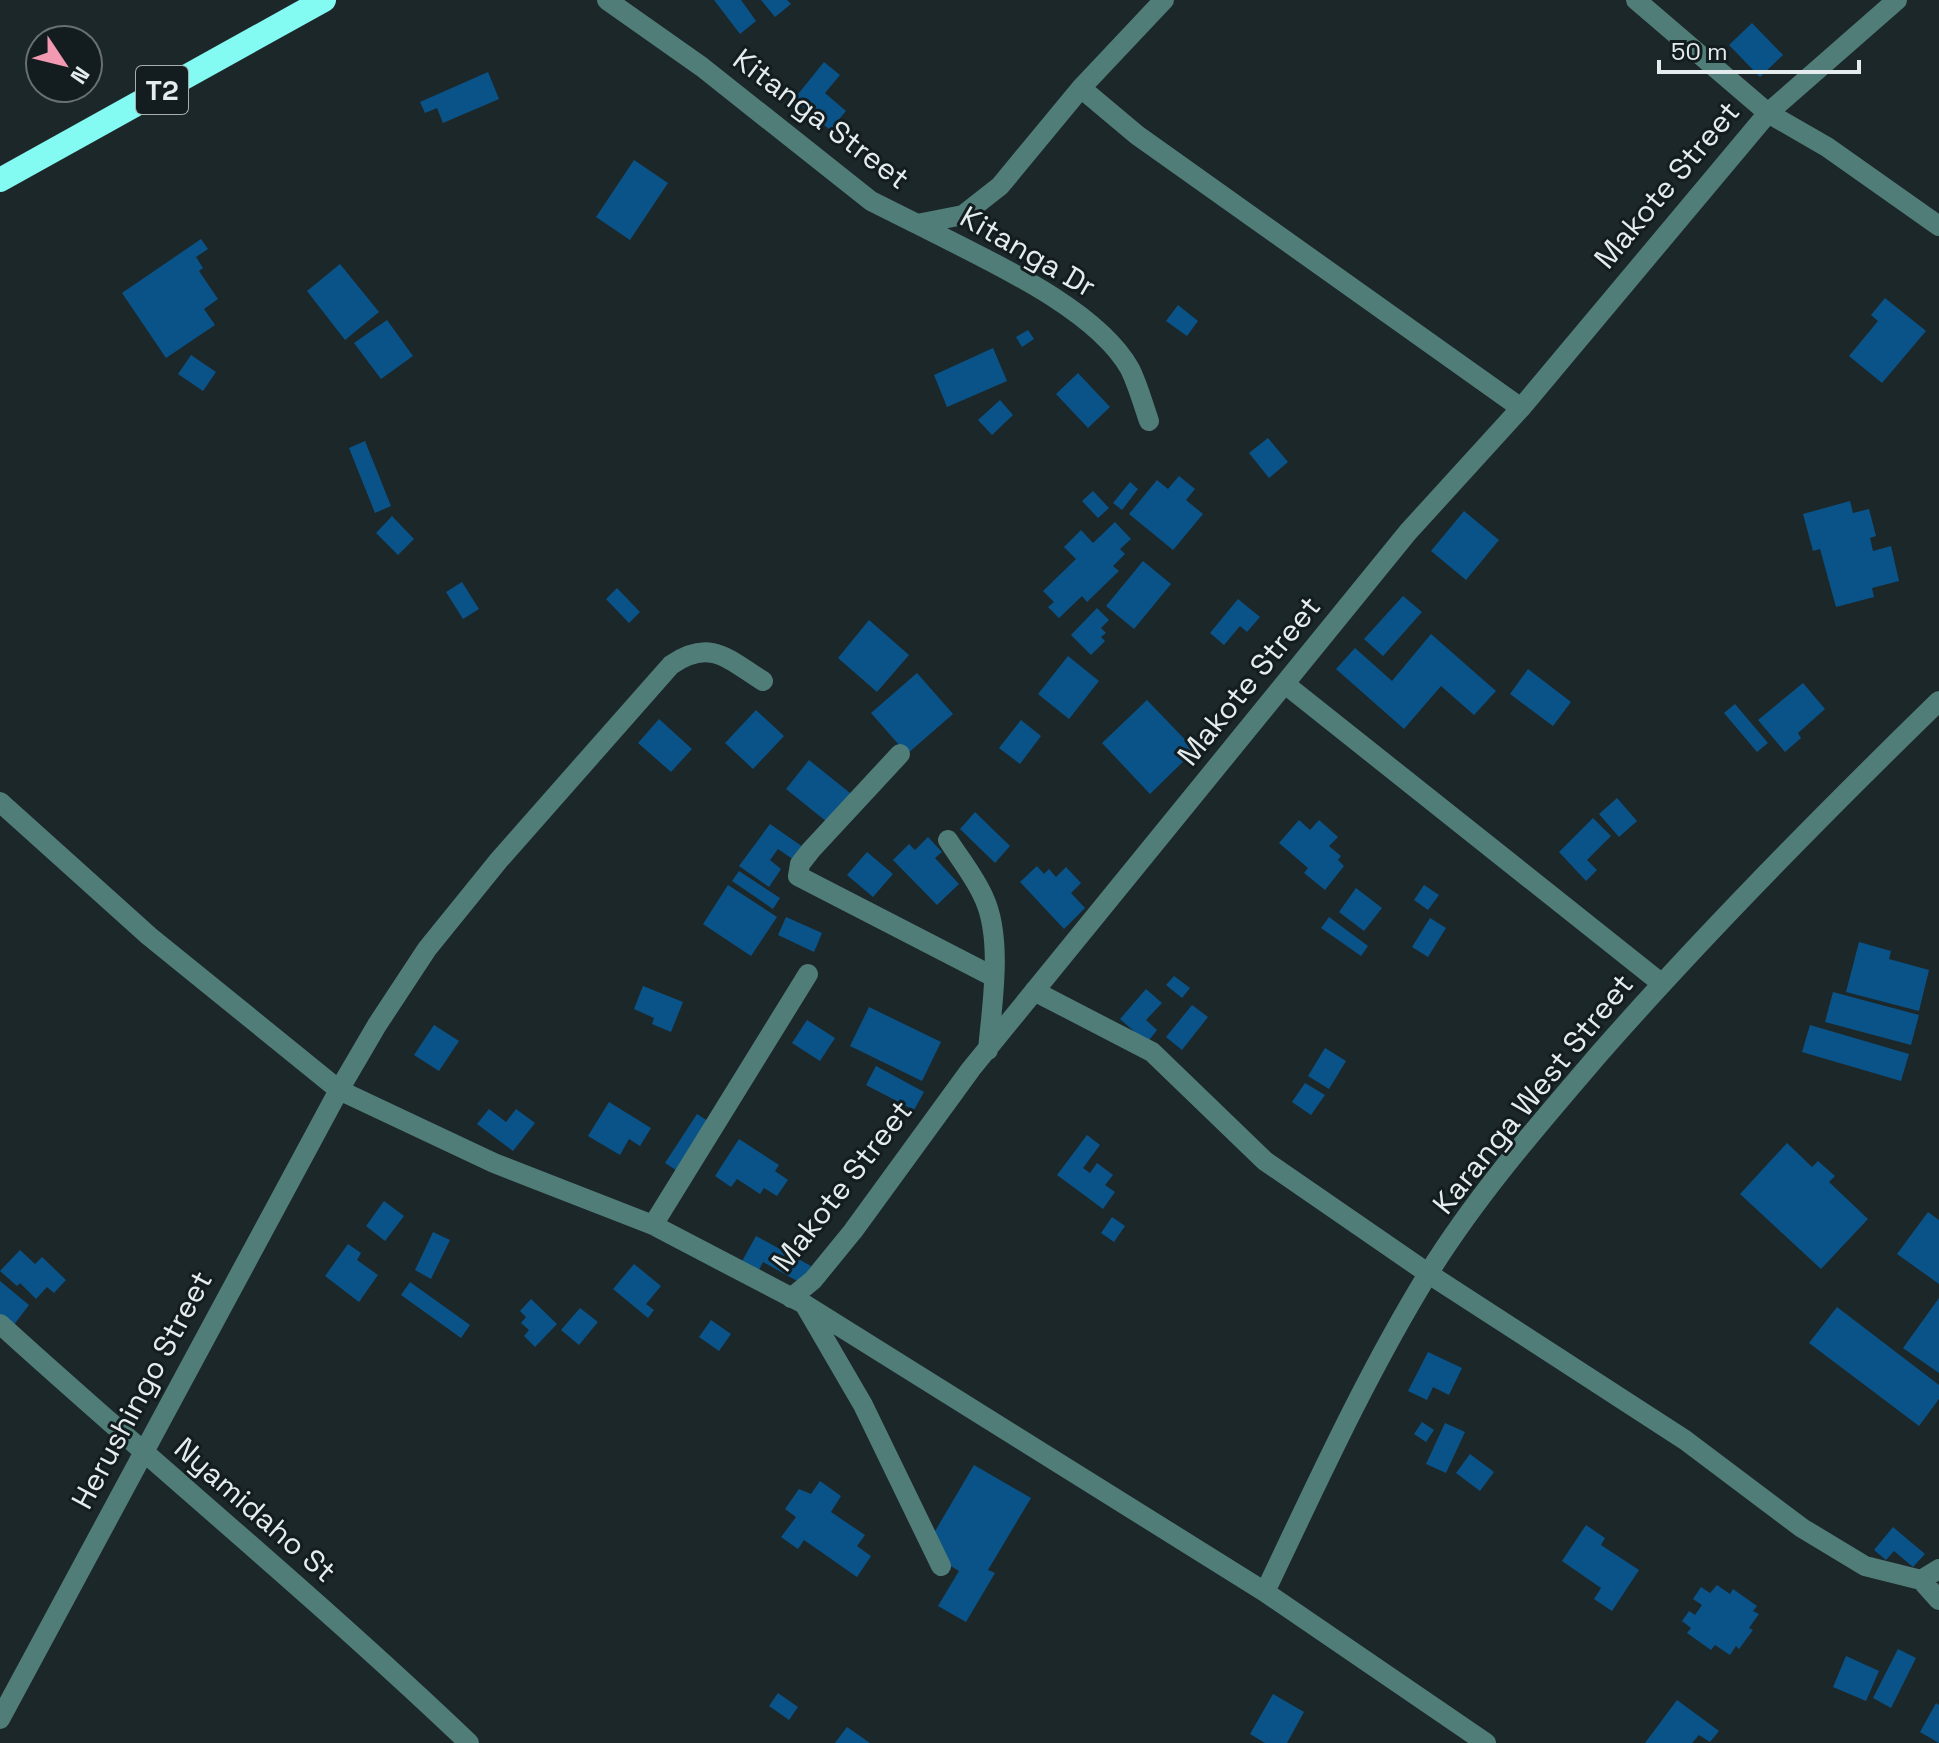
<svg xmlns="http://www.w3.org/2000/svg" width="1939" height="1743" font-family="'Space Grotesk',sans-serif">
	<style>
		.building { fill: #0a5388 }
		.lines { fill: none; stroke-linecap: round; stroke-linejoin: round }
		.minor { stroke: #517d79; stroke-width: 20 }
		.highway { stroke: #83faf2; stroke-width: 24 }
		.labels { text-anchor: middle; stroke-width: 6; stroke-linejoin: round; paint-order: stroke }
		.shield { fill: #131d20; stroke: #a6aeb0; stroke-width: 2 }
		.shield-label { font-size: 28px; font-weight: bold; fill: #e5ecee }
		.street-label { font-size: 30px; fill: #e5ecee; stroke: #131d20 }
	</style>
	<rect width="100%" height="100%" fill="#1c272a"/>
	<!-- building -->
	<path class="building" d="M714,0H741L756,21L740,34Z
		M761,0H787L791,4L775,17Z
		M1752,23L1783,55L1760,77L1729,45Z
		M824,62L840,75L825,93L846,111L830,130L794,99Z
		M488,72L499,99L443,123L437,108L425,113L420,102Z
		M634,160L668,183L630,240L596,217Z
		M201,239L208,249L196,257L203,268L199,271L218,299L204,309L215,325L166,358L122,293Z
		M340,264L379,312L345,340L307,291Z
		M1885,298L1926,331L1882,383L1849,356L1878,321L1871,315Z
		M1178,305L1198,321L1187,336L1166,321Z
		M387,320L413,356L381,379L354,343Z
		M1028,330L1034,339L1022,347L1016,337Z
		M993,348L1007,381L947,407L934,375Z
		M191,355L216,372L203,391L178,374Z
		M1078,373L1110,407L1088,428L1056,394Z
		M1000,400L1013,415L992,435L978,420Z
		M1268,438L1288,462L1269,478L1249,453Z
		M365,441L391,506L375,513L349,448Z
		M1179,476L1195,489L1186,500L1203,514L1173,550L1129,514L1157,480L1168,489Z
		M1130,482L1138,489L1122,510L1113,503Z
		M1093,491L1109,508L1098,518L1082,501Z
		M1850,501L1853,513L1869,509L1876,536L1870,538L1873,551L1891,546L1899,581L1872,588L1874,597L1836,607L1820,549L1813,551L1803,514Z
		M1464,511L1499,540L1466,580L1431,551Z
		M392,516L414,539L398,555L376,533Z
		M1115,522L1131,539L1120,549L1125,554L1113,566L1119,571L1087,602L1082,596L1059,618L1048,607L1054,602L1043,591L1076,559L1064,547L1081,530L1093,543Z
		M1143,561L1171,584L1134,629L1106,606Z
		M462,582L479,609L463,619L446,592Z
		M617,588L640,612L629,623L606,599Z
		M1403,596L1422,612L1383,656L1364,639Z
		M1238,599L1260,617L1247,632L1240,626L1224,645L1210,633Z
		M1097,608L1109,620L1101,628L1106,633L1101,637L1105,641L1091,655L1071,635Z
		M869,620L909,655L877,692L838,658Z
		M1431,634L1496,691L1474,715L1441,686L1404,729L1336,669L1355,648L1392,681Z
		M1068,656L1099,681L1069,719L1038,694Z
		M1528,669L1571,702L1553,726L1510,694Z
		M917,673L953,714L907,754L871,713Z
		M1803,683L1825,709L1798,733L1801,738L1785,752L1758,720Z
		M1147,700L1195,750L1150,794L1102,743Z
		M1735,704L1768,743L1757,752L1724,713Z
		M756,710L784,736L753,769L725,743Z
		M659,719L692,749L671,772L638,743Z
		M1021,720L1041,736L1020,764L999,748Z
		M809,760L860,801L837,830L786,789Z
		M1617,798L1637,821L1619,837L1599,814Z
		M975,812L1010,846L995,863L960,829Z
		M1593,818L1611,836L1587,860L1597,870L1586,881L1559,852Z
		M1299,820L1310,830L1319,820L1338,837L1329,846L1341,856L1338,860L1344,866L1325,890L1304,873L1308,868L1279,843Z
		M770,824L803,847L794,860L778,849L770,860L781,869L769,887L739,866Z
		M928,837L942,852L935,858L959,884L937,905L893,860L909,844L915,850Z
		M867,852L893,874L873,897L847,875Z
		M1037,866L1044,874L1049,869L1056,877L1066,867L1081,883L1071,893L1085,908L1064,929L1020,882Z
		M739,871L780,898L773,909L732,881Z
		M728,885L777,917L751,956L703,924Z
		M1424,885L1439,895L1428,910L1414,900Z
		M1356,888L1382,908L1364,931L1339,912Z
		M786,917L822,933L814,952L778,935Z
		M1329,917L1368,946L1361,956L1321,928Z
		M1430,918L1446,928L1428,957L1412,947Z
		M1859,942L1891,951L1889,959L1929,970L1919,1011L1846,992Z
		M1174,976L1190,988L1182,998L1166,985Z
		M643,986L683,1002L671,1032L652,1024L654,1018L634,1009Z
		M1146,989L1162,1003L1146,1020L1157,1030L1147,1043L1120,1019Z
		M1833,992L1919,1015L1911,1045L1825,1022Z
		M1192,1005L1208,1017L1182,1050L1166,1037Z
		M869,1007L941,1042L922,1081L850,1046Z
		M807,1020L835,1038L820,1061L792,1043Z
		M434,1025L459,1041L439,1071L414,1055Z
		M1810,1025L1909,1054L1901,1081L1802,1052Z
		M1325,1048L1346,1061L1329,1089L1308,1076Z
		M876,1066L924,1092L914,1110L866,1085Z
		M1305,1083L1325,1095L1311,1115L1292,1102Z
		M609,1102L651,1128L640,1146L629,1139L620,1155L588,1136Z
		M489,1109L506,1122L516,1109L535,1123L513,1151L477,1124Z
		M697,1114L714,1125L682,1174L665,1163Z
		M1087,1135L1100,1145L1083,1168L1090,1173L1097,1163L1113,1175L1105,1185L1115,1192L1103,1209L1057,1175Z
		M739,1139L779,1165L775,1171L788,1180L777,1196L764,1188L760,1194L737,1179L731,1187L715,1176Z
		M1787,1143L1812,1167L1818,1161L1835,1176L1829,1182L1868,1219L1821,1269L1740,1194Z
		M384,1201L404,1216L385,1241L366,1226Z
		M1928,1212L1939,1220V1284L1897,1254Z
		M1112,1217L1125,1226L1114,1242L1101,1233Z
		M433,1232L450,1240L431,1279L415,1270Z
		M756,1236L811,1266L801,1283L763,1262L758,1272L741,1263Z
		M348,1244L361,1253L357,1260L378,1275L359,1302L325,1276Z
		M20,1250L35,1264L42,1257L66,1280L54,1293L47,1287L36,1299L20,1283L17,1286L0,1271Z
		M634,1264L661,1286L646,1304L654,1310L648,1318L613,1289Z
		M0,1281L29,1305L13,1326L0,1315Z
		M410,1282L470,1325L461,1338L401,1295Z
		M1939,1298V1373L1903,1348Z
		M531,1299L557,1324L535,1347L524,1336L529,1330L521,1323L526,1317L520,1311Z
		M1837,1307L1939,1385V1399L1919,1426L1809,1343Z
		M580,1308L598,1322L579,1345L561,1330Z
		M711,1320L731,1334L719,1351L699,1337Z
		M1428,1352L1462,1368L1449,1395L1433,1387L1427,1400L1408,1391Z
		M1422,1422L1434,1430L1426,1442L1414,1434Z
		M1445,1423L1465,1432L1446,1473L1426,1464Z
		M1470,1454L1494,1472L1480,1491L1456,1473Z
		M974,1465L1031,1498L988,1570L995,1573L966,1622L938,1606L959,1571L924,1550Z
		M820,1481L841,1496L831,1512L865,1535L857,1546L871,1556L857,1577L804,1540L798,1549L781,1537L796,1517L785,1509L799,1489L811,1494Z
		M1586,1525L1605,1538L1601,1545L1639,1570L1612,1611L1594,1599L1601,1588L1562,1561Z
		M1893,1527L1925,1554L1913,1567L1894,1551L1886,1560L1874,1550Z
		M1717,1585L1730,1594L1733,1589L1757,1606L1753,1611L1759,1614L1749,1628L1753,1630L1739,1649L1736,1646L1730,1655L1715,1645L1711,1650L1687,1633L1691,1628L1682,1621L1689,1611L1695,1615L1702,1605L1693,1599L1701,1587L1710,1593Z
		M1898,1649L1916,1658L1891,1708L1873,1698Z
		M1846,1656L1879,1671L1866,1701L1833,1687Z
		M778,1693L798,1707L789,1720L769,1706Z
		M1273,1694L1304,1712L1287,1743H1265L1250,1734Z
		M1677,1700L1719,1731L1710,1742L1699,1735L1692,1743H1645Z
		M1936,1703L1939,1705V1743L1920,1732Z
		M847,1727L870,1743H835Z"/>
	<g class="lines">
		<!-- minor -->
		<path class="minor" d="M607,0L702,67L871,201L917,224L963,215L1000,186L1081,88L1164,0
			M1636,0L1768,113L1897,0
			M1081,88L1137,135L1521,408
			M917,224C980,257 1095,306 1130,369C1138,385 1143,404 1149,421
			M1285,684L1661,983
			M900,754L811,850L800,864L798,876L992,976
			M0,802L149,936L339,1090L494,1163L653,1225L804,1304L1265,1592L1486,1743
			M948,840C960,859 975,877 984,898C1003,939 992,1005 988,1050
			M1034,991L1152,1052L1265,1161L1429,1274L1685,1440L1802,1528L1865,1566L1921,1580L1939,1569
			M653,1225L808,974
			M791,1298L813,1280L853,1231L971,1069L1408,532L1521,408L1768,113L1827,147L1939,226
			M806,1307L863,1405L941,1566
			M0,1324C155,1465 317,1598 469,1743
			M1921,1580L1939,1600
			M1265,1592C1316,1485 1366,1375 1428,1274C1477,1195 1539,1124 1599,1054C1707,931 1822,815 1939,701
			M0,1719L339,1090L377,1025L427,949L499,860L671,665C710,638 728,659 763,681"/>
		<!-- highway -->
		<path class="highway" d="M0,180L324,0"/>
	</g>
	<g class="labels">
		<!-- shield labels -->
		<rect class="shield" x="136" y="66" width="52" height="48" rx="6"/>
		<g class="shield-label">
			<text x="162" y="100">T2</text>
		</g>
		<!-- street labels -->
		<g class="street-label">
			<text transform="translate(821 119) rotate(37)" y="10">Kitanga Street</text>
			<text transform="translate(1667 185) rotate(-50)" y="10">Makote Street</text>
			<text transform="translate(1028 252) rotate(30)" y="10">Kitanga Dr</text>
			<text transform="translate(1249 681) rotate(-51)" y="10">Makote Street</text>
			<text transform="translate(1533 1094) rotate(-51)" y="10">Karanga West Street</text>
			<text transform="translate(842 1186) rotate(-52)" y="10">Makote Street</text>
			<text transform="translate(142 1390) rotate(-62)" y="10">Herushingo Street</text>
			<text transform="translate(255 1510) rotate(41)" y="10">Nyamidaho St</text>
		</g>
	</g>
	<!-- north arrow -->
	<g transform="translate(64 64) rotate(125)"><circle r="38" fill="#131d20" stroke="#677072" stroke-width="2"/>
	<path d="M0-6L14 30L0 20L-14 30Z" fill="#f19ab1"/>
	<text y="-12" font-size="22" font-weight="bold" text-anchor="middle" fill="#e5ecee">N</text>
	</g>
	<!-- scale -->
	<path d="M1659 60v12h200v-12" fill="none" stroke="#e5ecee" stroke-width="4"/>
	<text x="1671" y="60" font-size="24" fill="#e5ecee" stroke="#131d20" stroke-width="6" paint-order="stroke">50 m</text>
</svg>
